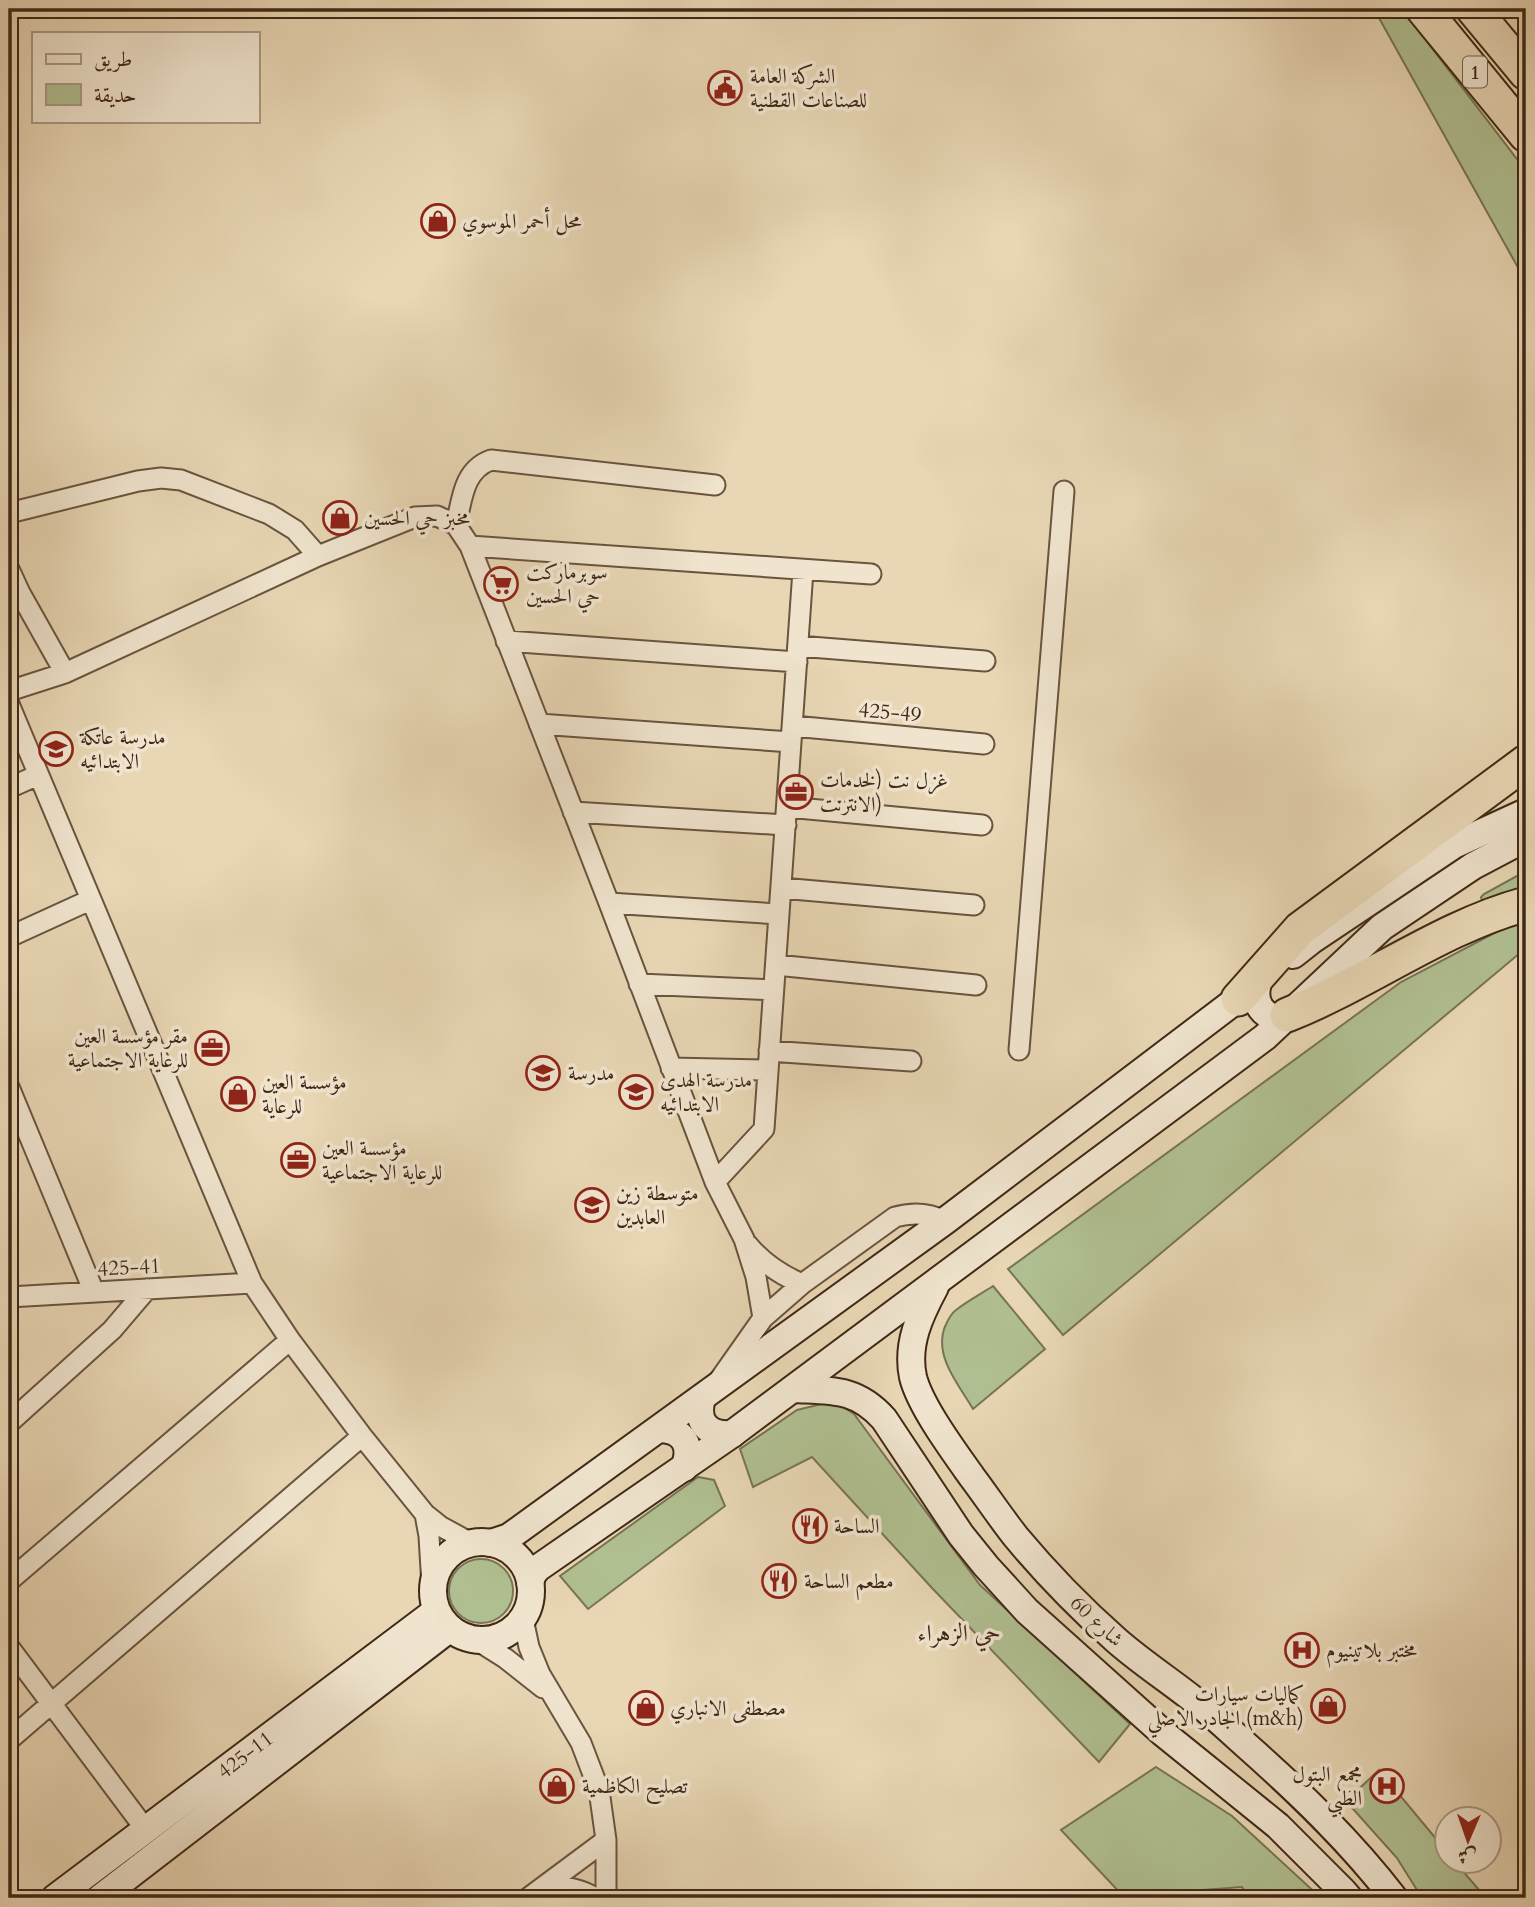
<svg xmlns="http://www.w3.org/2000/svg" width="1535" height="1907" font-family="Cardo,Amiri,serif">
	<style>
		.green { fill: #b0bf91; stroke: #787454; stroke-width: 2 }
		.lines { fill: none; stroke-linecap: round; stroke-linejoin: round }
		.street-casing { stroke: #6a543e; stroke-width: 23 }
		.secondary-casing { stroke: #402816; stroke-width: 30 }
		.highway-casing { stroke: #402816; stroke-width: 37 }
		.street { stroke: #f0e4ce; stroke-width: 19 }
		.secondary { stroke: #f0e4ce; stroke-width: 26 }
		.highway { stroke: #e8d6b4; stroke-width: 33 }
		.labels { text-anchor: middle; stroke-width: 7; stroke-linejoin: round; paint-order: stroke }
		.shield { fill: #f0e4ce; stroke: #75604d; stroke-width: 2 }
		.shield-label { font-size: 19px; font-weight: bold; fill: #402816 }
		.poi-label { font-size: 21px; fill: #402816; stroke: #f0e4ce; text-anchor: start }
		.street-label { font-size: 21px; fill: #402816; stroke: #f0e4ce }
		.quarter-label { font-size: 24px; fill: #402816; stroke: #f0e4ce }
	</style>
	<rect width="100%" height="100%" fill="#e8d6b4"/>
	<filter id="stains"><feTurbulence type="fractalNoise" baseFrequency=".00286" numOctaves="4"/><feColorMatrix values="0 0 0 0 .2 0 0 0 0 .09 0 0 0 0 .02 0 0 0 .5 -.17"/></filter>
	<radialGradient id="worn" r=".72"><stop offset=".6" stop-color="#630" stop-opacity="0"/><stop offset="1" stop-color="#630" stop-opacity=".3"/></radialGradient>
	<!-- green -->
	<path class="green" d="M1374,9H1402L1526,171V282Z
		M1526,871V892L1483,904L1481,897L1484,894Z
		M1523,918L1526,922V948L1063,1335L1008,1269L1401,982Z
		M993,1286L1045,1349L973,1409C959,1385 935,1358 944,1329C947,1322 950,1314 956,1310C967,1301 981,1294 993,1286Z
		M834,1401L854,1414L980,1585L1130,1724L1099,1762L932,1588L812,1457L753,1487L740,1449L797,1410Z
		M698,1477L714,1480L725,1506L588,1609L560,1576Z
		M449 1591a32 32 0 1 1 64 0a32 32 0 1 1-64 0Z
		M1156,1767L1232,1816L1321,1898H1248L1242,1887L1123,1896L1061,1830Z
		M1379,1770L1447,1852L1448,1862H1455L1486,1898H1422L1397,1858L1346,1801Z"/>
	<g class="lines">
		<!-- street casing -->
		<g class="street-casing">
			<path id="street" d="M9,513L138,481L161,478L181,480L269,514L295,530L318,556
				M456,525C462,500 463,470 491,460L715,485
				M470,546L871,574
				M9,569L20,593L65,673
				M506,641L797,662
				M798,646L985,661
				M9,691L65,673L318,556L415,517L437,516L456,525L470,546L609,903L715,1182L744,1239L756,1277L763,1318
				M9,704L252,1283L290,1340L362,1436L425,1514L440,1526L471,1543
				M539,724L791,742
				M793,726L984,744
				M9,788L38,775
				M787,807L982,825
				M573,812L786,825
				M781,888L974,905
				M609,903L779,914
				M9,937L90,900
				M776,965L976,985
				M639,984L773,990
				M1019,1050L1064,491
				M769,1051L911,1061
				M671,1068L768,1070
				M9,1087L94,1292
				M715,1182L764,1129L803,570
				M748,1245C763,1263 781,1275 802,1284
				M9,1297L252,1283
				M720,1379L763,1318L802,1284L895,1217C912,1212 929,1213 945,1221
				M9,1423L112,1330L147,1289
				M425,1514L429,1536L432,1586
				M9,1581L290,1340
				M523,1619L529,1647L540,1674L581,1743L599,1790L606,1840V1898
				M478,1641L505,1658L543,1688
				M9,1647L146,1830
				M9,1740L362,1436
				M547,1885C563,1887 581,1888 595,1898
				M528,1898L606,1840"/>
		</g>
		<!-- secondary casing -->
		<g class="secondary-casing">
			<g id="secondary">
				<path d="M1293,955L1312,940L1454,845L1526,812"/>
				<path d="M1258,983C1252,1003 1263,1018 1283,1019"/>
				<path d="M935,1287C920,1315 906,1344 913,1377C920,1406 955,1453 972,1477C987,1497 1001,1518 1016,1537C1046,1573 1080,1608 1116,1640C1142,1663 1172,1682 1199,1704C1216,1717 1231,1732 1247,1746C1300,1793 1351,1842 1394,1898"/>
				<path d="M793,1389C833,1391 856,1388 884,1419L961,1535L986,1566L1027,1611L1163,1733L1278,1826L1343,1891L1349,1898"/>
				<path d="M702,1398C695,1422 708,1436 732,1434"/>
				<path d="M660,1429C684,1430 693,1446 684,1468"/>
				<circle cx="482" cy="1591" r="49"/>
				<path d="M491,1543L509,1537L945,1221L1252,988"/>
				<path d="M530,1582L533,1574L538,1568L732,1434L1265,1037L1382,927L1473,866L1526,838"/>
				<path id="s1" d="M55,1898L436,1611"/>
				<path d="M100,1898L449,1629"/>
			</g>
		</g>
		<!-- highway casing -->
		<g class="highway-casing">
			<path id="highway" d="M1423,9L1526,135
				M1473,9L1526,73
				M1238,999L1300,929L1526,762
				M1287,1015C1368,983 1441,927 1526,904"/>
		</g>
		<!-- street -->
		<use href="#street" class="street"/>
		<!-- secondary -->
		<use href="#secondary" class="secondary"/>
		<!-- highway -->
		<use href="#highway" class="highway"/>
	</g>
	<!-- icons -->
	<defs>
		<g id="civic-ring" transform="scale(1.75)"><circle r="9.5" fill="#f0e4ce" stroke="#8f2418" stroke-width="1.5"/><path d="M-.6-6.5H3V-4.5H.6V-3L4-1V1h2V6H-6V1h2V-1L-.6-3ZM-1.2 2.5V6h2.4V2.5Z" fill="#8f2418"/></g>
		<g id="shop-ring" transform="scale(1.75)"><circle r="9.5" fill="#f0e4ce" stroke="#8f2418" stroke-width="1.5"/><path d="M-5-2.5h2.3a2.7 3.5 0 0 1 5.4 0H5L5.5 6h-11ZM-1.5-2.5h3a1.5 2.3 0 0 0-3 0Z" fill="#8f2418"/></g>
		<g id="supermarket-ring" transform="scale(1.75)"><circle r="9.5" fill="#f0e4ce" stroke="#8f2418" stroke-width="1.5"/><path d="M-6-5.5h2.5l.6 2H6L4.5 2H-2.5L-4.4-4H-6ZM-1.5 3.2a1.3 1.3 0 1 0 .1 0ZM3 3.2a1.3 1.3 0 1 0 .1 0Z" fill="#8f2418"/></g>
		<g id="school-ring" transform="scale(1.75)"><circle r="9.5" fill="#f0e4ce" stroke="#8f2418" stroke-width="1.5"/><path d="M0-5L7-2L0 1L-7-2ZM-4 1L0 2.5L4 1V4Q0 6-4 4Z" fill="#8f2418"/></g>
		<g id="office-ring" transform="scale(1.75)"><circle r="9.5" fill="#f0e4ce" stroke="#8f2418" stroke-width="1.5"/><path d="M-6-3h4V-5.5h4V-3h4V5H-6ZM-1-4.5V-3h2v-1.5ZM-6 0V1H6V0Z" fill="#8f2418"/></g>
		<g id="restaurant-ring" transform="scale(1.75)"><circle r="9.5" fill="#f0e4ce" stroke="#8f2418" stroke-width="1.5"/><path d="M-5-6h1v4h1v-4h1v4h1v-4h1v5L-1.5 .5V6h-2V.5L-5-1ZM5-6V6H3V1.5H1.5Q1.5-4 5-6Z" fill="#8f2418"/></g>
		<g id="hospital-ring" transform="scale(1.75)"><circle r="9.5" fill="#f0e4ce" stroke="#8f2418" stroke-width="1.5"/><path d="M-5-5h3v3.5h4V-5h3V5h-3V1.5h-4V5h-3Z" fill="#8f2418"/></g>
	</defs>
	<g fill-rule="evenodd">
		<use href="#civic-ring" x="725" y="88"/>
		<use href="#shop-ring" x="438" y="221"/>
		<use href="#shop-ring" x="340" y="518"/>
		<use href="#supermarket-ring" x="501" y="584"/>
		<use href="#school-ring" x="56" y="749"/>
		<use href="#office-ring" x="796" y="792"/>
		<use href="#office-ring" x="212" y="1048"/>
		<use href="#school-ring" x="543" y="1073"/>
		<use href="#school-ring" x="636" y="1092"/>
		<use href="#shop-ring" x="238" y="1094"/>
		<use href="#office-ring" x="298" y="1160"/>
		<use href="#school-ring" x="592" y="1205"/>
		<use href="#restaurant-ring" x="810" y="1526"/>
		<use href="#restaurant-ring" x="779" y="1581"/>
		<use href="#hospital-ring" x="1302" y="1650"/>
		<use href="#shop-ring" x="1328" y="1706"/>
		<use href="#shop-ring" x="646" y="1708"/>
		<use href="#shop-ring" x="557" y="1786"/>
		<use href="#hospital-ring" x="1387" y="1786"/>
	</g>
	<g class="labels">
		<!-- shield labels -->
		<rect class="shield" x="1463" y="56.5" width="24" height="31" rx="5"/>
		<g class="shield-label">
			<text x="1475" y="79">1</text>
		</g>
		<!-- poi labels -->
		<g class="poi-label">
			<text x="750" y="83">الشركة العامة<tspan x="750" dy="24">للصناعات القطنية</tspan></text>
			<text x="462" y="228">محل أحمر الموسوي</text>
			<text x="364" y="525">مخبز حي الحسين</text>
			<text x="526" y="579">سوبرماركت<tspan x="526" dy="24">حي الحسين</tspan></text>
			<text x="80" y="744">مدرسة عاتكة<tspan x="80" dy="24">الابتدائيه</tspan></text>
			<text x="820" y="787">غزل نت (لخدمات<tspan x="820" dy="24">الانترنت)</tspan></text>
			<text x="188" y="1043" text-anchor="end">مقر مؤسسة العين<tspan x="188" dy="24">للرعاية الاجتماعية</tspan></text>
			<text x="568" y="1080">مدرسة</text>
			<text x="660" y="1087">مدرسة الهدى<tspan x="660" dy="24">الابتدائيه</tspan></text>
			<text x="262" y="1089">مؤسسة العين<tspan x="262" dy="24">للرعاية</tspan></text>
			<text x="322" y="1155">مؤسسة العين<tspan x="322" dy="24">للرعاية الاجتماعية</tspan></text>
			<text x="616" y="1200">متوسطة زين<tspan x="616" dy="24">العابدين</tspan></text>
			<text x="834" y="1533">الساحة</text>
			<text x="804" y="1588">مطعم الساحة</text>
			<text x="1326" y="1657">مختبر بلاتينيوم</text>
			<text x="1304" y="1701" text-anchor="end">كماليات سيارات<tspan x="1304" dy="24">الجادر الاصلي (m&amp;h)</tspan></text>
			<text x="670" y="1715">مصطفى الانباري</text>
			<text x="1362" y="1781" text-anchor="end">مجمع البتول<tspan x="1362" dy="24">الطبي</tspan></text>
			<text x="582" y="1793">تصليح الكاظمية</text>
		</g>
		<!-- street labels -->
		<g class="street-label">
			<text transform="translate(890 712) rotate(5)" y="7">425-49</text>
			<text transform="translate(129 1267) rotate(-3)" y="7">425-41</text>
			<text transform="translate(1097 1621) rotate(43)" y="7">شارع 60</text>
			<text dy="7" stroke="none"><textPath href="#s1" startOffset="238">425-11</textPath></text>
		</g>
		<!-- quarter labels -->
		<g class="quarter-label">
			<text x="959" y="1641">حي الزهراء</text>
		</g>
	</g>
	<!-- margin -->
	<rect width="1535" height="1907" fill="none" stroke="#e8d6b4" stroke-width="35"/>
	<rect x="10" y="10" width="1514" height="1886" fill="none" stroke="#402816" stroke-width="3.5"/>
	<rect x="18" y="18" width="1500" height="1872" fill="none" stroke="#402816" stroke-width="2"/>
	<!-- legend -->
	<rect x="32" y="32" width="228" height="91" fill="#f0e4ce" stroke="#aa9984" stroke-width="2"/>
	<rect x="46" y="54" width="35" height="10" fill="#f0e4ce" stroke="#aa9984" stroke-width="2"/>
	<text x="94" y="66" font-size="21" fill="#402816">طريق</text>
	<rect x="46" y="84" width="35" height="21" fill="#b0bf91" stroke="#aa9984" stroke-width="2"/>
	<text x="94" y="102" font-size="21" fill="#402816">حديقة</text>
	<!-- north arrow -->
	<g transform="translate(1468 1840) rotate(182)"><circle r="33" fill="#f0e4ce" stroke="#aa9984" stroke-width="2"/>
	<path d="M0-5L12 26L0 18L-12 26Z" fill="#8f2418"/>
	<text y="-10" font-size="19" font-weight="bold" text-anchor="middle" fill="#402816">ش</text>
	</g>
	<rect width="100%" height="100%" filter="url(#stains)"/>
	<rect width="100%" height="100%" fill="url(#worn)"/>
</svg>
